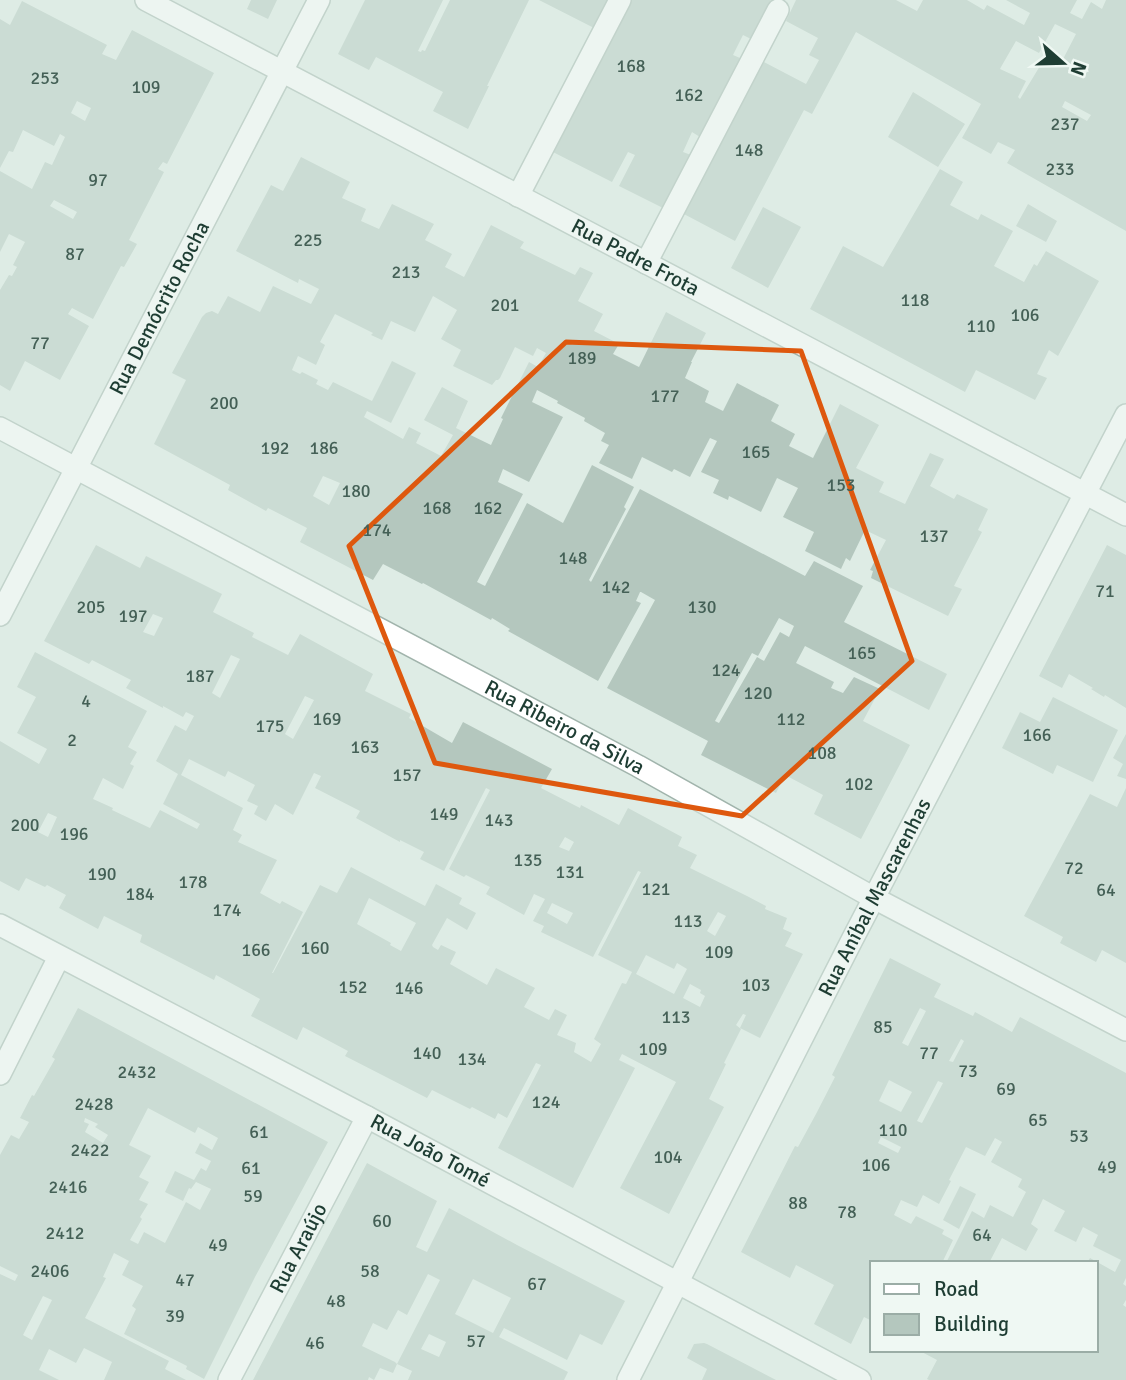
<svg xmlns="http://www.w3.org/2000/svg" width="1126" height="1380" font-family="Signika,sans-serif">
	<style>
		.building { fill: #b4c7be; fill-rule: evenodd }
		.lines { fill: none; stroke-linecap: round; stroke-linejoin: round }
		.minor-casing { stroke: #a1b4ac; stroke-width: 24 }
		.minor { stroke: #fff; stroke-width: 21 }
		.marked { fill: none; stroke: #de580e; stroke-width: 5; stroke-linejoin: round }
		.labels { text-anchor: middle; stroke-width: 7; stroke-linejoin: round; paint-order: stroke }
		.number-label { font-size: 18px; fill: #446056 }
		.street-label { font-size: 21px; fill: #1e3d33; stroke: #eff8f3 }
	</style>
	<rect width="100%" height="100%" fill="#deece5"/>
	<!-- building -->
	<path class="building" d="M251,0H277L268,19L247,9Z
		M365,0H443L418,51L421,52L422,50L425,51L450,0H529L487,86H489L468,129L433,111L443,92L376,57L369,70L338,54Z
		M539,0H614L596,29Z
		M623,0H771L751,39L743,35L733,55L740,58L700,137L692,132L683,152L691,155L663,208L619,186L635,155L628,152L612,182L547,149Z
		M796,0H896L917,11L923,0H967L984,10L987,5L1024,25L1030,13L1006,0H1077L1070,13L1082,19L1091,2L1102,9L1106,0H1126V231L1007,163L1015,150L998,142L991,154L962,138L981,104L856,32L812,114L804,110L735,241L682,213L762,61L806,84L819,60L809,55L818,38L786,21ZM1055,24L1076,34L1061,63L1046,56L1020,99L1018,97L1026,81L1000,69L1001,67L1016,41L1039,53ZM1065,101L1091,115L1087,121L1062,107Z
		M22,1L107,45L102,54L116,60L132,30L214,73L167,164L163,162L158,169L164,172L129,240L137,244L124,267L121,266L93,319L72,308L68,314L89,326L60,380L25,361L10,391L0,385V290L9,275L12,276L17,267L13,265L25,242L9,234L0,252V171L32,189L45,162L52,165L65,137L60,134L54,146L23,130L13,152L9,151L0,168V19L10,25ZM77,101L91,108L85,121L71,113ZM54,200L77,212L73,219L50,206Z
		M913,92L965,124L938,167L888,137Z
		M301,157L350,182L342,198L366,209L361,221L379,229L392,204L434,224L425,240L452,254L445,267L464,277L491,225L524,242L520,248L575,275L580,267L593,273L578,301L603,314L594,331L619,344L613,354L639,367L666,312L706,333L691,362H692L685,378L709,391L705,402L723,411L737,383L779,405L771,421L795,434L789,446L813,458L840,404L879,425L856,468L884,482L879,492L905,504L930,453L944,459L930,486L954,499L957,494L988,509L978,530L982,532L954,586L962,589L948,616L871,578L873,571L870,570L886,540L865,530L850,561L846,558L841,569L805,551L814,532L783,517L798,488L777,478L761,512L729,496L728,500L713,493L719,480L701,472L717,441L710,438L690,477L674,469L672,472L642,457L632,479L599,463L609,445L601,441L605,433L584,421L585,418L557,403L558,401L537,390L532,402L563,417L529,482L503,469L498,482L523,494L477,582L485,586L527,503L563,523L592,465L634,487L624,507L626,509L589,580L591,582L640,489L805,576L814,561L863,586L844,622L947,674L929,710L805,646L796,663L834,682L831,688L843,693L854,677L880,689L863,721L910,745L861,839L814,814L823,795L785,775L776,793L701,755L708,741L607,688L655,600L641,592H640L636,601L641,603L598,681L508,631L510,629L492,618L491,620L423,583L422,584L383,564L373,580L300,542L307,528L268,508L266,511L228,490L230,485L154,444L186,380L172,373L202,317L206,313L212,311L218,314L228,296L260,312L273,286L311,304L319,289L299,279L298,283L236,251L271,185L283,191ZM433,296L457,310L441,339L461,350L453,366L492,385L496,380H498L500,378L515,347L533,356L537,348L546,353L538,367L529,362L501,418L503,419L491,445L456,428L468,401L442,387L424,420L453,435L441,456L416,443L421,433L409,427L403,439L364,417L367,411L391,423L416,373L392,361L372,401L333,382L328,390L316,384L318,380L302,372L300,374L292,370L298,356L316,365L325,345L320,342L335,314L373,333L371,335L382,340L391,321L415,332ZM323,476L340,483L329,505L313,496ZM779,618L794,626L789,637L780,632L764,661L757,657L719,723L715,721L752,653L758,656Z
		M940,169L963,182L950,205L978,220L981,214L1013,231L994,266L1024,282L1034,264L1037,266L1046,251L1099,281L1058,356L1049,350L1037,374L1047,378L1035,400L976,370L965,392L810,309L843,246L883,267Z
		M1028,204L1057,221L1046,242L1016,226Z
		M763,207L801,227L768,288L731,268Z
		M96,545L140,568L146,556L222,594L213,612L254,633L252,637L288,655L300,634L373,674L365,691L411,714L409,718L452,743L463,722L552,769L541,788L580,808L581,805L619,825L628,808L682,837L678,846L697,855L690,868L747,896L766,906L765,909L787,918L783,929L792,933L785,946L803,954L760,1038L740,1028L746,1015L743,1014L736,1025L741,1029L724,1063L726,1064L709,1099L724,1107L669,1214L620,1188L676,1082L622,1054L619,1060L635,1068L573,1188L498,1148L541,1065L536,1063L507,1118L498,1113L495,1119L472,1107L470,1109L432,1090L427,1098L345,1056L348,1051L303,1027L297,1040L251,1016L260,999L216,975L214,980L140,942L142,935L104,916L98,929L59,908L66,895L47,885L45,887L26,878L19,891L0,881V741L39,764L47,749L17,733L36,697L17,687L35,652L147,711L128,747L137,752L130,764L134,766L123,789L103,778L93,799L113,808L112,810L150,828L160,810L197,829L200,824L163,804L178,774L156,761L175,725L186,731L194,716L186,712L183,717L163,706V708L126,688L131,680L92,660L89,664L44,641ZM153,614L163,618L154,636L143,632ZM231,655L240,659L220,698L212,693ZM305,696L314,700L293,739L285,734ZM189,759L225,777L228,771L255,785L247,801L258,806L254,814L266,821L275,804L293,815L314,773L321,776L315,788L360,811L356,818L400,842V840L424,852L420,859L444,871L486,788L490,790L449,869L464,877L466,875L490,887L486,894L524,915L534,894L545,899L533,921L544,926L541,932L593,957L638,871L641,872L598,955L632,972L626,984L622,983L594,1039L601,1044L591,1062L574,1052L576,1043L557,1035L567,1015L555,1009L549,1020L524,1007L535,988L496,968L487,985L450,964L456,952L441,945L438,950L433,947L432,945L447,918L467,930L476,913L459,904L462,898L436,884L425,906L351,867L337,893L320,885L273,973H272L303,912L282,901L280,904L260,893L277,860L238,842L242,835L233,830L243,808L181,775ZM48,813L57,817L48,837L38,832ZM565,837L574,842L569,851L559,847ZM369,898L416,923L401,951L390,945L391,943L357,924ZM552,903L573,913L567,924L547,913ZM718,912L726,916L715,936L707,931ZM646,955L674,969L677,963L687,969L674,994L636,974ZM690,984L701,990L700,993L705,996L700,1007L683,998Z
		M1107,545L1126,555V708L1105,695L1104,697L1091,689L1093,688L1069,674L1062,688L1039,676Z
		M1053,697L1118,730L1093,782L1057,765L1053,774L1002,748L1020,712L1040,722Z
		M1126,734V779L1117,776L1123,764L1113,758Z
		M1126,788V963L1102,950L1096,962L1060,943L1063,937L1024,916L1090,794L1117,807Z
		M890,958L941,984L934,997L973,1016L975,1012L1012,1032L1020,1017L1126,1073V1278L1123,1284L1126,1286V1300L1123,1305L1126,1307V1380H929L927,1379L937,1360L918,1350H1096V1263H1087L1090,1258L1115,1272L1121,1260L1093,1246L1098,1235L1083,1227L1076,1242L1054,1231L1065,1211L1043,1199L1031,1224L1038,1229L1026,1251L1002,1238L989,1263H946L972,1211L984,1218L990,1205L1013,1217L1026,1192L1018,1187L1022,1179L991,1162L1002,1142L995,1138L985,1156L966,1147L949,1180L951,1181L939,1204L923,1195L917,1207L901,1200L894,1215L911,1224L916,1216L944,1230L942,1234L953,1240L942,1263H872V1321L864,1317L851,1344L814,1324L834,1285L796,1265L790,1278L741,1252L795,1146L798,1147L816,1114L835,1077L832,1075ZM920,1008L926,1011L908,1046L902,1043ZM961,1039L964,1041L953,1062L949,1061ZM889,1080L912,1092L901,1112L879,1101ZM938,1081L943,1083L922,1123L917,1121ZM881,1137L901,1147L898,1153L878,1143Z
		M78,1008L328,1142L255,1277L204,1379L186,1369L187,1366L124,1334L136,1309L132,1306L143,1286L122,1275L129,1261L114,1253L103,1277L106,1278L85,1318L169,1361L165,1369L186,1380H104L112,1362L84,1348L76,1363L49,1349L39,1370L59,1380H0V1274L15,1281L18,1275L0,1266V1155L11,1135L19,1139L29,1122L20,1118L32,1095L34,1096L55,1059L52,1057ZM148,1108L195,1133L198,1127L218,1138L212,1150L200,1143L195,1153L211,1161L206,1171L201,1168L194,1180L175,1171L165,1192L183,1201L189,1188L191,1189L196,1182L211,1189L200,1210L186,1202L165,1243L144,1232L138,1244L130,1240L142,1219L140,1217L148,1204L139,1200L149,1182L139,1177L151,1156L129,1145ZM85,1118L98,1124L95,1127L108,1135L103,1143L85,1132L89,1124L84,1122ZM43,1296L52,1300L32,1340L23,1335Z
		M367,1163L437,1201L416,1247L427,1252L449,1208L517,1245L625,1301L602,1345L580,1334L567,1360L504,1328L499,1337L568,1372L564,1380H408L412,1371L397,1364L440,1280L428,1274L407,1315L398,1310L387,1330L373,1323L362,1346L395,1362L397,1364L393,1373L380,1368L374,1380L369,1377L368,1380H253ZM473,1279L511,1298L493,1333L455,1314ZM429,1334L446,1342L439,1357L421,1349Z
		M960,1186L976,1194L959,1229L943,1220Z
		M704,1343L707,1344L776,1380H702L707,1369L687,1358L694,1344Z"/>
	<g class="lines">
		<!-- minor casing -->
		<g class="minor-casing">
			<g id="minor">
				<path id="s1" d="M146,0L1126,515"/>
				<path d="M518,196L620,0"/>
				<path d="M646,263L778,10"/>
				<path id="s2" d="M0,428L638,766L874,898L1126,1030"/>
				<path id="s3" d="M0,615L319,0"/>
				<path id="s4" d="M0,925L367,1117L860,1380"/>
				<path d="M0,1074L59,957"/>
				<path id="s5" d="M229,1380L367,1117"/>
				<path id="s6" d="M628,1380L852,940L1126,415"/>
			</g>
		</g>
		<!-- minor -->
		<use href="#minor" class="minor"/>
	</g>
	<!-- marked area -->
	<path d="M0 0H1126V1380H0ZM566,342L801,351L912,661L742,816L435,763L349,546Z" fill="#deece5" fill-opacity=".55" fill-rule="evenodd"/>
	<path class="marked" d="M566,342L801,351L912,661L742,816L435,763L349,546Z"/>
	<g class="labels">
		<!-- number labels -->
		<g class="number-label">
			<text x="631" y="72">168</text>
			<text x="45" y="84">253</text>
			<text x="146" y="93">109</text>
			<text x="689" y="101">162</text>
			<text x="1065" y="130">237</text>
			<text x="749" y="156">148</text>
			<text x="1060" y="175">233</text>
			<text x="98" y="186">97</text>
			<text x="308" y="246">225</text>
			<text x="75" y="260">87</text>
			<text x="406" y="278">213</text>
			<text x="915" y="306">118</text>
			<text x="505" y="311">201</text>
			<text x="1025" y="321">106</text>
			<text x="981" y="332">110</text>
			<text x="40" y="349">77</text>
			<text x="582" y="364">189</text>
			<text x="665" y="402">177</text>
			<text x="224" y="409">200</text>
			<text x="275" y="454">192</text>
			<text x="324" y="454">186</text>
			<text x="756" y="458">165</text>
			<text x="841" y="491">153</text>
			<text x="356" y="497">180</text>
			<text x="437" y="514">168</text>
			<text x="488" y="514">162</text>
			<text x="377" y="536">174</text>
			<text x="934" y="542">137</text>
			<text x="573" y="564">148</text>
			<text x="616" y="593">142</text>
			<text x="1105" y="597">71</text>
			<text x="91" y="613">205</text>
			<text x="702" y="613">130</text>
			<text x="133" y="622">197</text>
			<text x="862" y="659">165</text>
			<text x="726" y="676">124</text>
			<text x="200" y="682">187</text>
			<text x="758" y="699">120</text>
			<text x="86" y="707">4</text>
			<text x="327" y="725">169</text>
			<text x="791" y="725">112</text>
			<text x="270" y="732">175</text>
			<text x="1037" y="741">166</text>
			<text x="72" y="746">2</text>
			<text x="365" y="753">163</text>
			<text x="822" y="759">108</text>
			<text x="407" y="781">157</text>
			<text x="859" y="790">102</text>
			<text x="444" y="820">149</text>
			<text x="499" y="826">143</text>
			<text x="25" y="831">200</text>
			<text x="74" y="840">196</text>
			<text x="528" y="866">135</text>
			<text x="1074" y="874">72</text>
			<text x="570" y="878">131</text>
			<text x="102" y="880">190</text>
			<text x="193" y="888">178</text>
			<text x="656" y="895">121</text>
			<text x="1106" y="896">64</text>
			<text x="140" y="900">184</text>
			<text x="227" y="916">174</text>
			<text x="688" y="927">113</text>
			<text x="315" y="954">160</text>
			<text x="256" y="956">166</text>
			<text x="719" y="958">109</text>
			<text x="756" y="991">103</text>
			<text x="353" y="993">152</text>
			<text x="409" y="994">146</text>
			<text x="676" y="1023">113</text>
			<text x="883" y="1033">85</text>
			<text x="653" y="1055">109</text>
			<text x="427" y="1059">140</text>
			<text x="929" y="1059">77</text>
			<text x="472" y="1065">134</text>
			<text x="968" y="1077">73</text>
			<text x="137" y="1078">2432</text>
			<text x="1006" y="1095">69</text>
			<text x="546" y="1108">124</text>
			<text x="94" y="1110">2428</text>
			<text x="1038" y="1126">65</text>
			<text x="893" y="1136">110</text>
			<text x="259" y="1138">61</text>
			<text x="1079" y="1142">53</text>
			<text x="90" y="1156">2422</text>
			<text x="668" y="1163">104</text>
			<text x="876" y="1171">106</text>
			<text x="1107" y="1173">49</text>
			<text x="251" y="1174">61</text>
			<text x="68" y="1193">2416</text>
			<text x="253" y="1202">59</text>
			<text x="798" y="1209">88</text>
			<text x="847" y="1218">78</text>
			<text x="382" y="1227">60</text>
			<text x="65" y="1239">2412</text>
			<text x="982" y="1241">64</text>
			<text x="218" y="1251">49</text>
			<text x="50" y="1277">2406</text>
			<text x="370" y="1277">58</text>
			<text x="185" y="1286">47</text>
			<text x="537" y="1290">67</text>
			<text x="336" y="1307">48</text>
			<text x="175" y="1322">39</text>
			<text x="476" y="1347">57</text>
			<text x="315" y="1349">46</text>
		</g>
		<!-- street labels -->
		<g class="street-label">
			<text dy="7" stroke="none"><textPath href="#s1" startOffset="553">Rua Padre Frota</textPath></text>
			<text dy="7" stroke="none"><textPath href="#s3" startOffset="346">Rua Demócrito Rocha</textPath></text>
			<text dy="7" stroke="none"><textPath href="#s2" startOffset="639">Rua Ribeiro da Silva</textPath></text>
			<text dy="7" stroke="none"><textPath href="#s6" startOffset="542">Rua Aníbal Mascarenhas</textPath></text>
			<text dy="7" stroke="none"><textPath href="#s4" startOffset="486">Rua João Tomé</textPath></text>
			<text dy="7" stroke="none"><textPath href="#s5" startOffset="149">Rua Araújo</textPath></text>
		</g>
	</g>
	<!-- legend -->
	<rect x="870" y="1261" width="228" height="91" fill="#eff8f3" stroke="#9bada6" stroke-width="2"/>
	<rect x="884" y="1284" width="35" height="10" fill="#ffffff" stroke="#9bada6" stroke-width="2"/>
	<text x="934" y="1296" font-size="21" fill="#1e3d33">Road</text>
	<rect x="884" y="1314" width="35" height="21" fill="#b4c7be" stroke="#9bada6" stroke-width="2"/>
	<text x="934" y="1331" font-size="21" fill="#1e3d33">Building</text>
	<!-- north arrow -->
	<g transform="translate(1063 63) rotate(110)" stroke="#eff8f3" stroke-width="5" paint-order="stroke">
	<path d="M0-5L12 26L0 18L-12 26Z" fill="#1e3d33"/>
	<text y="-10" font-size="19" font-weight="bold" text-anchor="middle" fill="#1e3d33">N</text>
	</g>
</svg>
